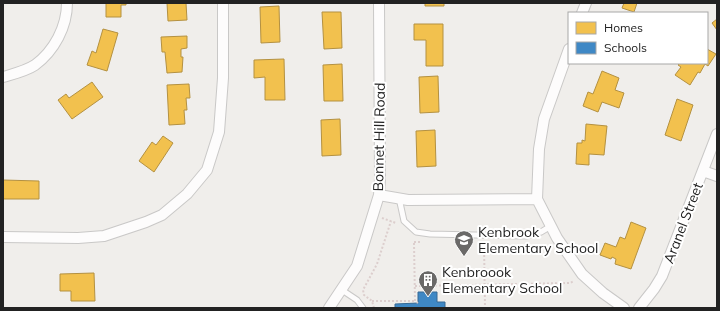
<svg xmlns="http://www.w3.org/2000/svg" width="720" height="311" font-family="Mulish,sans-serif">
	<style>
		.homes { fill: #f2c14e; stroke: #b49141 }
		.schools { fill: #3f88c5; stroke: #366994 }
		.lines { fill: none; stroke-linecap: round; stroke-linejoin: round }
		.lane-casing { stroke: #c9c8c7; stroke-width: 7 }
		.street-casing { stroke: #c9c8c7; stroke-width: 12 }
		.path { stroke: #dccecd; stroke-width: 2; stroke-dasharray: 2 2; stroke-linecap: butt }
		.lane { stroke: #fdfcfc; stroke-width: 5 }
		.street { stroke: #fdfcfc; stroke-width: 10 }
		.labels { text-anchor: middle; stroke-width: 4; stroke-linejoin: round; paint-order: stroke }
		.street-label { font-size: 14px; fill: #222; stroke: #fff }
		.poi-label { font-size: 14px; fill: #222; stroke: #fff; text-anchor: start }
	</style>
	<rect width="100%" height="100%" fill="#f0eeeb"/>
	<!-- homes -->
	<path class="homes" d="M106,3H126V5H121V17H106Z
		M167,3H186L187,20L168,21Z
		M425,3H444V6H425Z
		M624,3H637L634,12L622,8Z
		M279,6L280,42L261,43L260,7Z
		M322,12H341L342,48L324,49Z
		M717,19V30L712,23Z
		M414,24H443V66H426V40H414Z
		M103,29L118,33L107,71L87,65L92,51L96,53Z
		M187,36V48L181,49V57H183L182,72L167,73L165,52H162L161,37Z
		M707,49L716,54L708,66L705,64L700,73L698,72L690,85L675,75L681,67L678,65L680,63H707Z
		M284,59L285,100H265V77L254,78V60Z
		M342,64L343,101H324L323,65Z
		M602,71L619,78L615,90L624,93L619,108L602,102L598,112L583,106L588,92L593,94Z
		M438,76L439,112L420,113L419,77Z
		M92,82L103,97L72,119L58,100L66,94L69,98Z
		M189,84L190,98H186L187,110H184L185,124L169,125L167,85Z
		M677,99L693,105L681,141L665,135Z
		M340,119L341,155L322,156L321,120Z
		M586,124L607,126L604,155L589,154V165L576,164L577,143H582V140L585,141Z
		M435,130L436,166L417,167L416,131Z
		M163,136L173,143L154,172L139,161L152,142L156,145Z
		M3,180L39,181V199H3Z
		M631,222L646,228L631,269L615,264L616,259L612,257L611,259L600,255L605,243L616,247L620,237L625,239Z
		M94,273L95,301H71V291H60V274Z"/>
	<!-- schools -->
	<path class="schools" d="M418,292H437V302H445V308H395V304L418,303Z"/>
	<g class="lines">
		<!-- lane casing -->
		<g class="lane-casing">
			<path id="lane" d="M399,198L404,221L416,232L430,234L526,236L541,232L551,226
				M342,290L357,300L363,308"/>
		</g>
		<!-- street casing -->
		<g class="street-casing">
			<path id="street" d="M582,13L586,3
				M569,49L544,119L539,149L537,199L557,238L582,274L603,293L624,308
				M3,77C13,74 26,71 35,65C54,51 67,27 67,3
				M703,171L717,176
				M379,195L408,200L537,199
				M3,237L78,238L104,236L146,222L162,215L187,194L207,170L219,132L223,78V3
				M329,308L357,266L379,195L380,179L379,3
				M639,308L654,289L662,276L717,134"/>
		</g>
		<!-- path -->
		<path class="path" d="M382,218L396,223
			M414,242H421
			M414,243L415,301L418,303
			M484,243L485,308
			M415,286L570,283L574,281
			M372,301H415
			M374,308L372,301L364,295L363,290L377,264L391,221"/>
		<!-- lane -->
		<use href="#lane" class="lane"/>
		<!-- street -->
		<use href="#street" class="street"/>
	</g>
	<!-- icons -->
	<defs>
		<g id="school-pin" transform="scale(1)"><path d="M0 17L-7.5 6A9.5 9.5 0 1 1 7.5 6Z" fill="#6a6968" stroke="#fff"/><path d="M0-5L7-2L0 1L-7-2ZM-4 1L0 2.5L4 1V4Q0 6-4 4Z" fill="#fff"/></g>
		<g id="building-pin" transform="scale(1)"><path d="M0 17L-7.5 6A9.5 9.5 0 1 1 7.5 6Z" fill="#6a6968" stroke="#fff"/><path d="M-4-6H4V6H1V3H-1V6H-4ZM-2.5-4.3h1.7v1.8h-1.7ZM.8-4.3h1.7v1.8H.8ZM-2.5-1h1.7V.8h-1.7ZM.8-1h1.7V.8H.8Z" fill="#fff"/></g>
	</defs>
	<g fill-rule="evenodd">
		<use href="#school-pin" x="464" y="240"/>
		<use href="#building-pin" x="428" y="280"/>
	</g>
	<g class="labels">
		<!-- street labels -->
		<g class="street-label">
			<text transform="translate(379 137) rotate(-89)" y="5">Bonnet Hill Road</text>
			<text transform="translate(683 223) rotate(-69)" y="5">Aranel Street</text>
		</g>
		<!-- poi labels -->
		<g class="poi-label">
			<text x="478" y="237">Kenbrook<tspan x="478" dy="16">Elementary School</tspan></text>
			<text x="442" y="277">Kenbroook<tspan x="442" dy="16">Elementary School</tspan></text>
		</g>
	</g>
	<!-- border -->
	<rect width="720" height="311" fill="none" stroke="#222222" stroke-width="8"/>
	<!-- legend -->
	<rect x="568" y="12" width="140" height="52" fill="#ffffff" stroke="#a7a7a7"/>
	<rect x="576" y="22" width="20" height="12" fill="#f2c14e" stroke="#a7a7a7"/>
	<text x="604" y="32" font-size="12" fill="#222222">Homes</text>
	<rect x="576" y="42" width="20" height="12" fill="#3f88c5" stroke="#a7a7a7"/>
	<text x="604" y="52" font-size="12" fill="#222222">Schools</text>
</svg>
